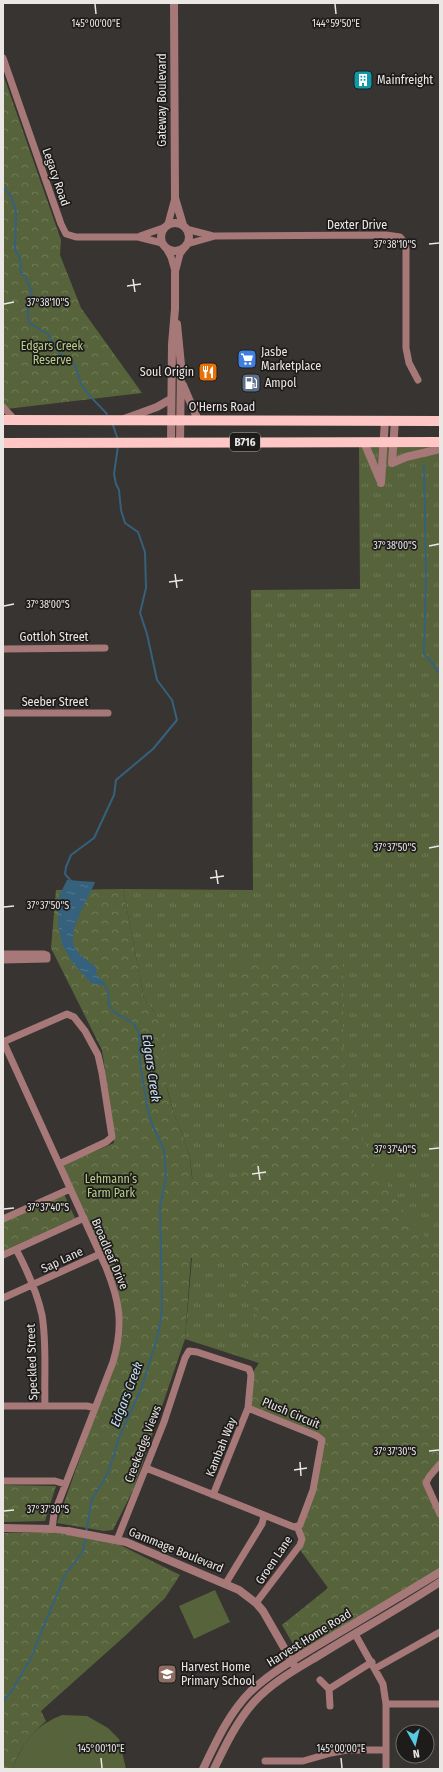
<svg xmlns="http://www.w3.org/2000/svg" width="443" height="1772" font-family="'Fira Sans Condensed',sans-serif">
	<style>
		.grass { fill: url(#grass-tufts) }
		.park { fill: url(#park-crowns) }
		.pitch { fill: #57643b }
		.water { fill: url(#water-ripples) }
		.lines { fill: none; stroke-linecap: round; stroke-linejoin: round }
		.stream { stroke: #35617d; stroke-width: 2 }
		.minor { stroke: #a67878; stroke-width: 7 }
		.tertiary { stroke: #a67878; stroke-width: 8 }
		.primary { stroke: #ffc6c6; stroke-width: 10 }
		.ticks { fill: none; stroke: #eae7e5; stroke-width: 1.5 }
		.labels { text-anchor: middle; stroke-width: 3.5; stroke-linejoin: round; paint-order: stroke }
		.shield { fill: #1e1c1b; stroke: #adaaa8; stroke-width: 1 }
		.shield-label { font-size: 11px; font-weight: bold; fill: #eae7e5 }
		.poi-label { font-size: 12px; fill: #eae7e5; stroke: #1e1c1b; text-anchor: start }
		.street-label { font-size: 12px; fill: #eae7e5; stroke: #1e1c1b }
		.park-label { font-size: 12px; fill: #b9cf88; stroke: #1e1c1b }
		.water-label { font-size: 13px; font-style: italic; fill: #c8e3f6; stroke: #1e1c1b }
		.ticks-label { font-size: 10px; text-anchor: middle; fill: #eae7e5; stroke: #1e1c1b; stroke-width: 3.5; stroke-linejoin: round; paint-order: stroke }
	</style>
	<defs>
		<pattern id="grass-tufts" width="24" height="20" patternUnits="userSpaceOnUse"><rect width="24" height="20" fill="#57643b"/><path d="M3 7l-1-3M5 7V3M7 7l1-3M15 17l-1-3M17 17v-4M19 17l1-3" fill="none" stroke="#6f7a57"/></pattern>
		<pattern id="park-crowns" width="20" height="18" patternUnits="userSpaceOnUse"><rect width="20" height="18" fill="#57643b"/><path d="M2 6a3 3 0 1 1 6 0M12 15a3 3 0 1 1 6 0" fill="none" stroke="#6f7a57"/></pattern>
		<pattern id="water-ripples" width="26" height="14" patternUnits="userSpaceOnUse"><rect width="26" height="14" fill="#35617d"/><path d="M2 4q2-2 4 0t4 0M15 11q2-2 4 0t4 0" fill="none" stroke="#52788f"/></pattern>
	</defs>
	<rect width="100%" height="100%" fill="#383431"/>
	<!-- grass -->
	<path class="grass" d="M359,444L440,445V1447L331,1431L259,1363L185,1339L196,1211L190,1158L182,1133L174,1114L167,1088L155,1013L144,998L123,889L253,890L251,590L360,589Z"/>
	<!-- park -->
	<path class="park" d="M3,74L61,240L60,255L81,308L142,393L6,409L3,404Z
		M123,889L144,998L155,1013L162,1031L167,1089L174,1114L182,1133L190,1158L192,1179H239V960H343V1045L348,1089L358,1128L375,1166L403,1210L440,1254V1464L427,1480L440,1514V1572L300,1656L282,1625L328,1588L298,1547L300,1545L297,1526L311,1498L322,1440L248,1408L251,1375L259,1363V1323L245,1283L242,1258H191L185,1339L134,1488L113,1530L104,1531L57,1523L122,1338L123,1322L117,1286L63,1168L65,1164L114,1143V1131L102,1050L51,948L56,890Z
		M64,1194L75,1218L3,1251V1222Z
		M3,1485L56,1486L45,1521L3,1522Z
		M3,1533H57L114,1542L180,1575L165,1598L126,1635L41,1711L46,1721C30,1735 19,1748 13,1769H3Z"/>
	<!-- pitch -->
	<path class="pitch" d="M215,1590L230,1622L194,1639L179,1606Z
		M62,1715L87,1716L108,1728L119,1739L126,1769H13C22,1742 36,1725 62,1715Z"/>
	<!-- water -->
	<path class="water" d="M67,880L95,882C89,898 66,932 75,948C80,956 88,961 96,967L97,976L106,983L101,985L91,983L72,962L62,944L58,924L59,896Z"/>
	<g class="lines">
		<!-- stream -->
		<path class="stream" d="M3,188L11,196L16,212L15,250L20,258L21,274L26,277L32,293L27,303L29,323L48,334L59,353L76,366C79,390 92,397 107,414
			M113,425L118,440
			M424,466L426,576L424,654L434,665L440,675
			M71,881L65,874L66,867L71,855L94,838L114,795L116,780L153,749L177,720L172,700L157,680L147,634L140,613L146,588L145,552L138,532L125,523L121,510L119,490L116,484L114,474L118,446
			M86,1532L92,1499L108,1473L120,1435L141,1389L156,1342L161,1319L162,1303L160,1207L166,1177L164,1150L152,1124L147,1106L140,1062L139,1033L134,1024L113,1011L109,1005L108,990L102,982
			M3,1701L11,1692L32,1656L38,1640L65,1575L83,1551L86,1536"/>
		<!-- minor -->
		<path class="minor" d="M3,58L61,224L66,234L76,237H138L162,243
			M168,224L175,198
			M186,229L213,236
			M140,236L163,228
			M187,244L215,236L386,235L400,237L405,243L406,248V348L409,363L418,380
			M166,248L171,257L175,271
			M175,273L180,254L185,247
			M3,407L15,420
			M3,649L105,648
			M3,713H108
			M3,954H44L47,955V959L3,960
			M3,1041L105,1265C120,1301 124,1325 113,1362L54,1514L52,1529L68,1531
			M3,1042L67,1014L74,1017L85,1031L98,1055L102,1073L112,1137L106,1142L59,1164
			M3,1219L70,1189
			M16,1249C27,1270 37,1292 42,1315C47,1344 44,1376 45,1406
			M3,1255L84,1218
			M3,1298L100,1254
			M3,1406H87L95,1408
			M440,1464L429,1477L426,1483L440,1514
			M3,1481H55L65,1484
			M213,1495L248,1408
			M117,1540L164,1422L185,1358L189,1351L197,1352L249,1369L251,1375L248,1408L317,1436L322,1440L313,1490L301,1522L300,1525L294,1527L146,1468
			M226,1583L262,1524L264,1516
			M256,1603L300,1545L302,1539L297,1526
			M355,1634L383,1684L386,1704V1769
			M376,1668L440,1632
			M320,1680L329,1689L330,1706
			M329,1689L372,1662
			M386,1704H440
			M265,1761H303L331,1753L347,1750H386"/>
		<!-- tertiary -->
		<path class="tertiary" d="M174,3L175,198L183,225
			M161 237a14 14 0 1 1 28 0a14 14 0 1 1-28 0Z
			M177,324L181,365L180,443
			M183,385L198,420
			M124,419L157,407L171,399
			M395,420L392,463L406,457L440,449
			M364,442L380,480
			M171,443L172,344L175,309V273
			M381,483L385,420
			M3,1528L52,1529
			M68,1531L126,1542L239,1590L256,1603L263,1611L294,1665
			M203,1769C216,1742 229,1713 250,1692C271,1672 298,1657 323,1642C362,1619 401,1596 440,1572
			M214,1769C225,1746 237,1721 254,1702C273,1681 300,1667 323,1653C362,1629 402,1607 440,1582"/>
		<!-- primary -->
		<path class="primary" d="M3,420L440,421
			M3,443L440,442"/>
	</g>
	<!-- ticks -->
	<path class="ticks" d="M95,4L96,14M335,4L336,14M429,244L439,243M133,279L135,292M127,286L141,284M4,304L14,302M429,546L439,544M175,574L177,588M169,582L183,580M4,606L14,604M429,848L439,846M216,870L218,884M210,878L224,876M4,907L14,906M429,1149L439,1148M258,1166L260,1180M252,1174L266,1172M4,1209L14,1208M429,1451L439,1450M300,1462L301,1476M294,1470L307,1468M4,1511L14,1510M101,1758L102,1768M341,1758L342,1768"/>
	<!-- icons -->
	<defs>
		<g id="building-square" transform="scale(1)"><rect x="-9" y="-9" width="18" height="18" rx="4" fill="#0f9aa8" stroke="#1e1c1b"/><path d="M-4-6H4V6H1V3H-1V6H-4ZM-2.5-4.3h1.7v1.8h-1.7ZM.8-4.3h1.7v1.8H.8ZM-2.5-1h1.7V.8h-1.7ZM.8-1h1.7V.8H.8Z" fill="#fff"/></g>
		<g id="supermarket-square" transform="scale(1)"><rect x="-9" y="-9" width="18" height="18" rx="4" fill="#3f7fe0" stroke="#1e1c1b"/><path d="M-6-5.5h2.5l.6 2H6L4.5 2H-2.5L-4.4-4H-6ZM-1.5 3.2a1.3 1.3 0 1 0 .1 0ZM3 3.2a1.3 1.3 0 1 0 .1 0Z" fill="#fff"/></g>
		<g id="restaurant-square" transform="scale(1)"><rect x="-9" y="-9" width="18" height="18" rx="4" fill="#e8710a" stroke="#1e1c1b"/><path d="M-5-6h1v4h1v-4h1v4h1v-4h1v5L-1.5 .5V6h-2V.5L-5-1ZM5-6V6H3V1.5H1.5Q1.5-4 5-6Z" fill="#fff"/></g>
		<g id="fuel-square" transform="scale(1)"><rect x="-9" y="-9" width="18" height="18" rx="4" fill="#5c6f8a" stroke="#1e1c1b"/><path d="M-5.5-6h7V0h2V4h1.3V-2.5L3-4.5l.8-.8L6-3V5H2.5V1h-1V6h-7ZM-4.2-4.7v3.2H.2V-4.7Z" fill="#fff"/></g>
		<g id="school-square" transform="scale(1)"><rect x="-9" y="-9" width="18" height="18" rx="4" fill="#8d6e63" stroke="#1e1c1b"/><path d="M0-5L7-2L0 1L-7-2ZM-4 1L0 2.5L4 1V4Q0 6-4 4Z" fill="#fff"/></g>
	</defs>
	<g fill-rule="evenodd">
		<use href="#building-square" x="363" y="80"/>
		<use href="#supermarket-square" x="247" y="359"/>
		<use href="#restaurant-square" x="208" y="372"/>
		<use href="#fuel-square" x="251" y="383"/>
		<use href="#school-square" x="167" y="1674"/>
	</g>
	<g class="labels">
		<!-- shield labels -->
		<rect class="shield" x="230" y="433" width="30" height="18" rx="3"/>
		<g class="shield-label">
			<text x="245" y="446">B716</text>
		</g>
		<!-- poi labels -->
		<g class="poi-label">
			<text x="377" y="84">Mainfreight</text>
			<text x="261" y="356">Jasbe<tspan x="261" dy="14">Marketplace</tspan></text>
			<text x="194" y="376" text-anchor="end">Soul Origin</text>
			<text x="265" y="387">Ampol</text>
			<text x="181" y="1671">Harvest Home<tspan x="181" dy="14">Primary School</tspan></text>
		</g>
		<!-- street labels -->
		<g class="street-label">
			<text transform="translate(162 100) rotate(-90)" y="4">Gateway Boulevard</text>
			<text transform="translate(56 177) rotate(71)" y="4">Legacy Road</text>
			<text x="357" y="229">Dexter Drive</text>
			<text x="222" y="411">O'Herns Road</text>
			<text x="54" y="641">Gottloh Street</text>
			<text x="55" y="706">Seeber Street</text>
			<text transform="translate(110 1254) rotate(67)" y="4">Broadleaf Drive</text>
			<text transform="translate(62 1260) rotate(-25)" y="4">Sap Lane</text>
			<text transform="translate(32 1362) rotate(-92)" y="4">Speckled Street</text>
			<text transform="translate(291 1413) rotate(23)" y="4">Plush Circuit</text>
			<text transform="translate(143 1444) rotate(-69)" y="4">Creekedge Views</text>
			<text transform="translate(221 1447) rotate(-68)" y="4">Kambah Way</text>
			<text transform="translate(176 1550) rotate(22)" y="4">Gammage Boulevard</text>
			<text transform="translate(274 1560) rotate(-56)" y="4">Groen Lane</text>
			<text transform="translate(309 1638) rotate(-32)" y="4">Harvest Home Road</text>
		</g>
		<!-- park labels -->
		<g class="park-label">
			<text x="52" y="350">Edgars Creek<tspan x="52" dy="14">Reserve</tspan></text>
			<text x="111" y="1183">Lehmann’s<tspan x="111" dy="14">Farm Park</tspan></text>
		</g>
		<!-- water labels -->
		<g class="water-label">
			<text transform="translate(152 1068) rotate(82)" y="5">Edgars Creek</text>
			<text transform="translate(126 1394) rotate(-69)" y="5">Edgars Creek</text>
		</g>
	</g>
	<g class="ticks-label">
		<text x="96" y="27">145°00'00"E</text>
		<text x="336" y="27">144°59'50"E</text>
		<text x="395" y="248">37°38'10"S</text>
		<text x="48" y="306">37°38'10"S</text>
		<text x="395" y="549">37°38'00"S</text>
		<text x="48" y="608">37°38'00"S</text>
		<text x="395" y="851">37°37'50"S</text>
		<text x="48" y="909">37°37'50"S</text>
		<text x="395" y="1153">37°37'40"S</text>
		<text x="48" y="1211">37°37'40"S</text>
		<text x="395" y="1455">37°37'30"S</text>
		<text x="48" y="1513">37°37'30"S</text>
		<text x="101" y="1752">145°00'10"E</text>
		<text x="341" y="1752">145°00'00"E</text>
	</g>
	<!-- border -->
	<rect width="443" height="1772" fill="none" stroke="#eae7e5" stroke-width="8"/>
	<!-- north arrow -->
	<g transform="translate(415 1744) rotate(172)"><circle r="19" fill="#1e1c1b" stroke="#706d6c"/>
	<path d="M0-3L7 15L0 10L-7 15Z" fill="#58c9e3"/>
	<text y="-6" font-size="11" font-weight="bold" text-anchor="middle" fill="#eae7e5">N</text>
	</g>
</svg>
